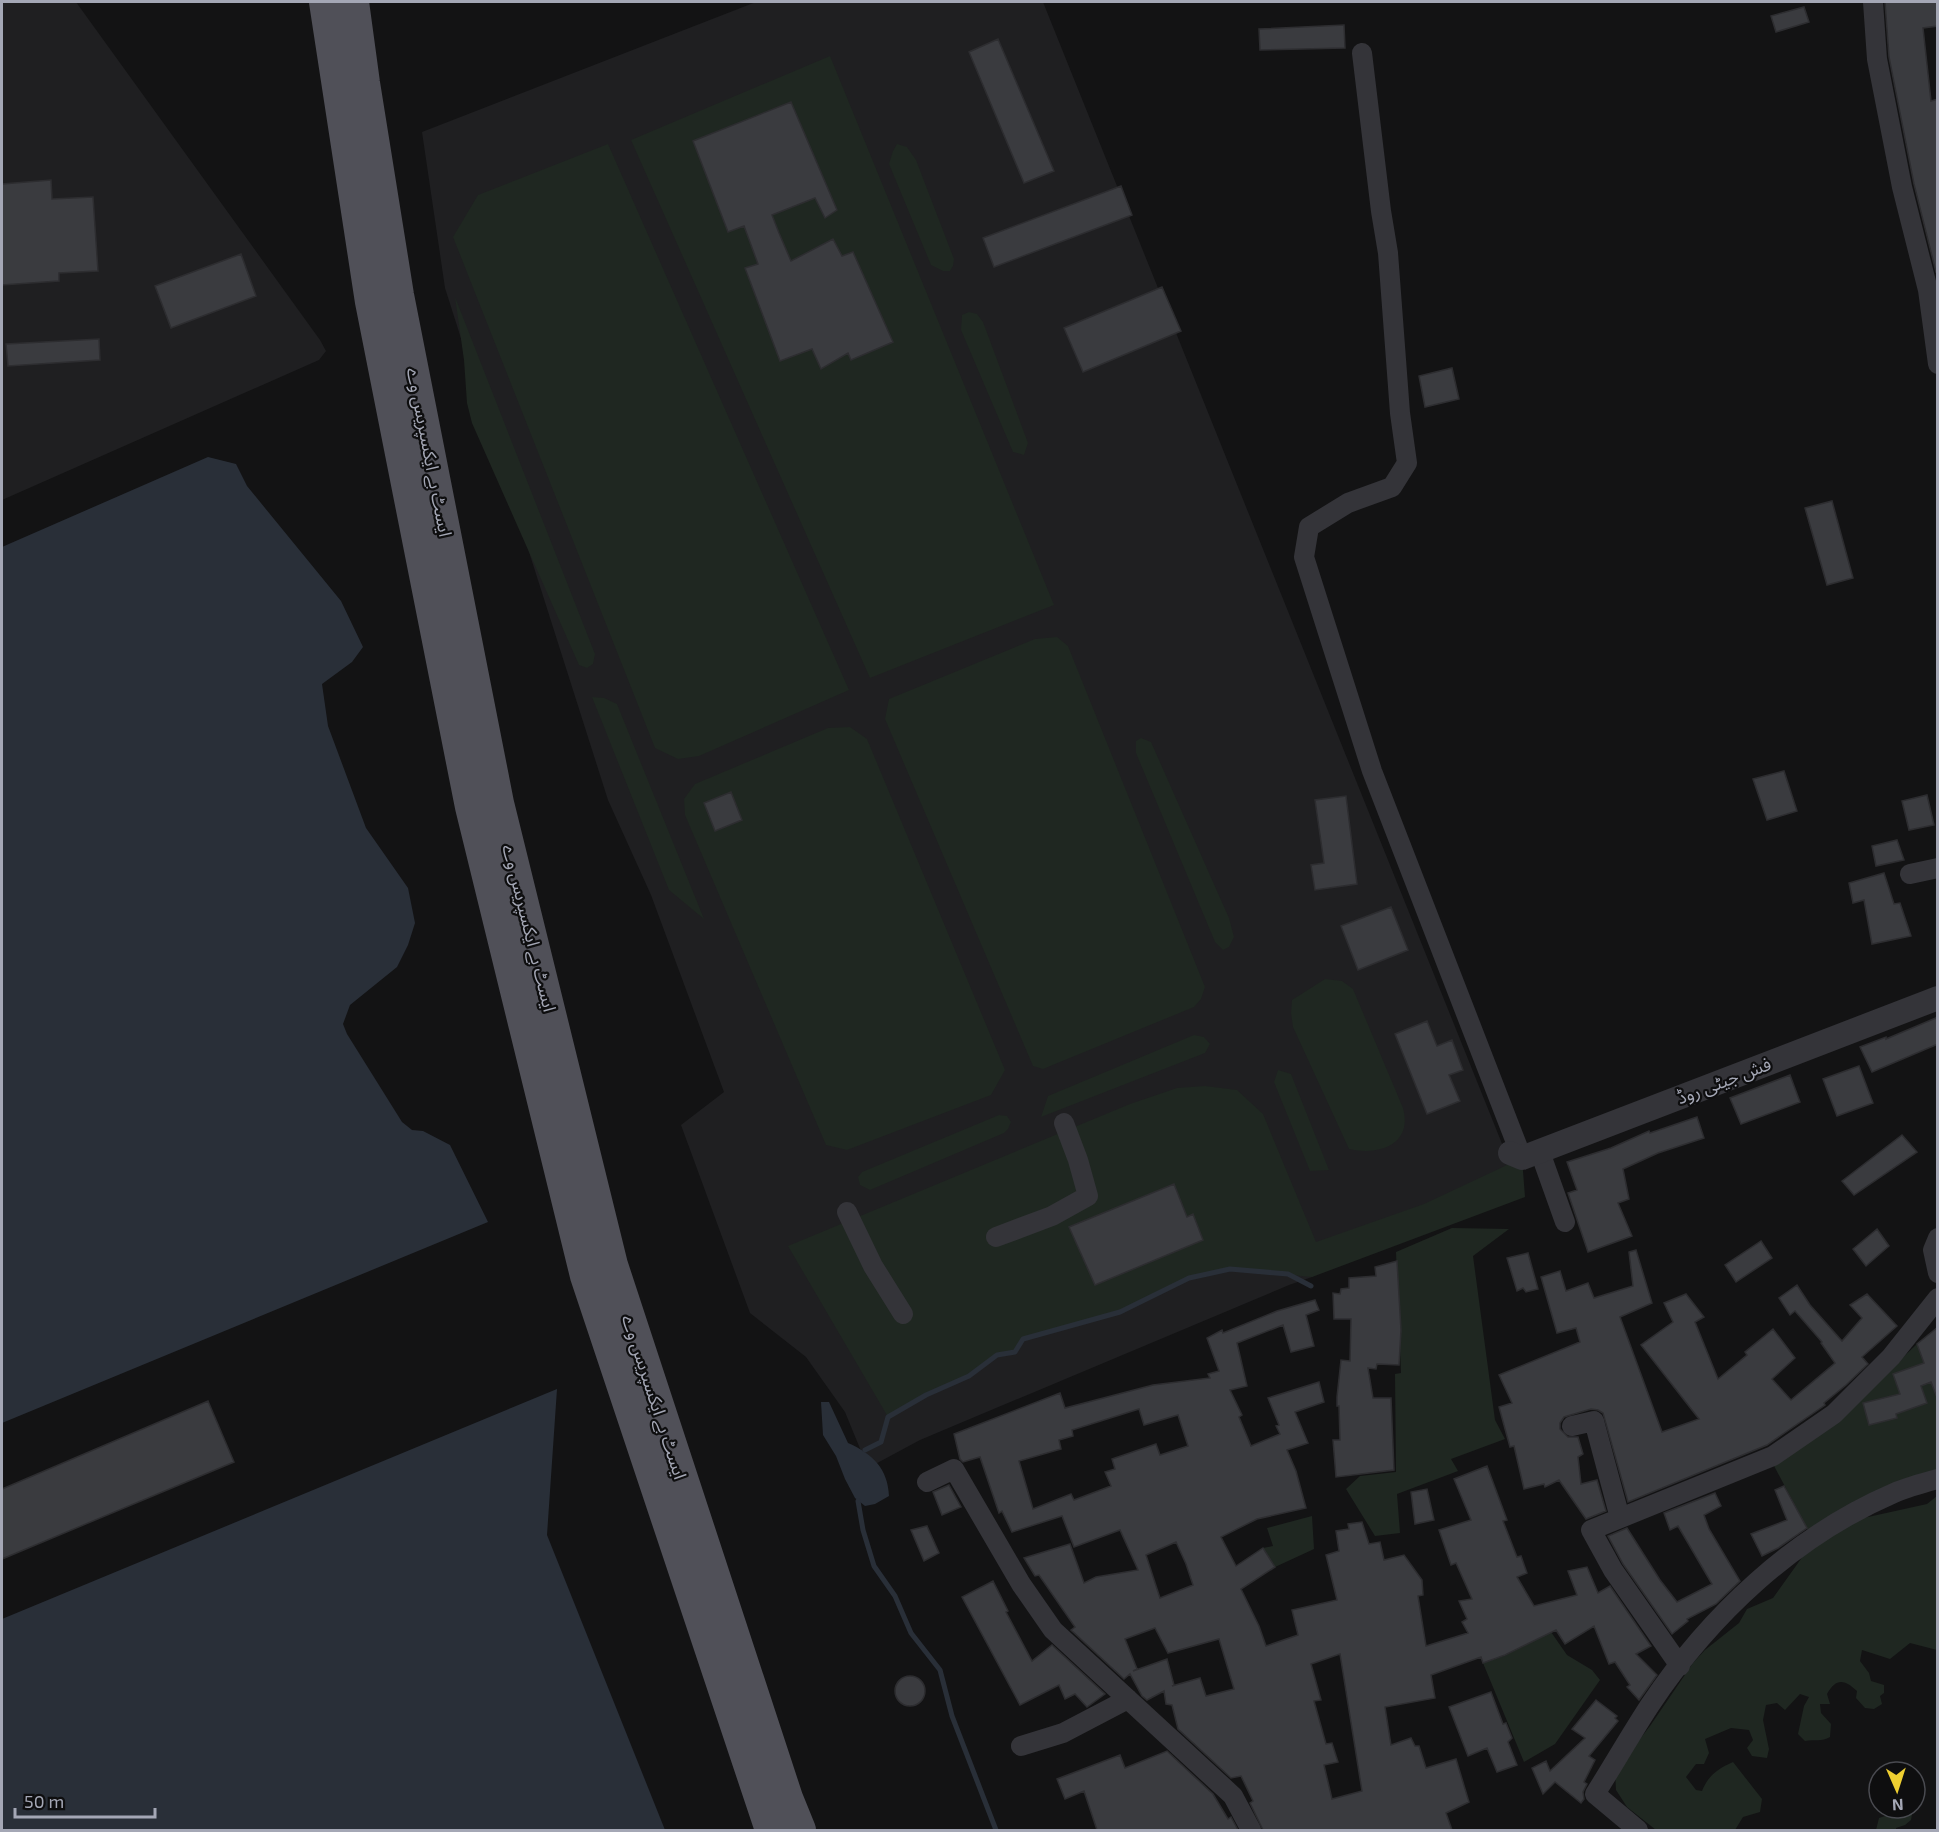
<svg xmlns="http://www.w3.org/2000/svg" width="1939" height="1832" font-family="'Exo 2','Noto Sans Arabic',sans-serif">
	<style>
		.built { fill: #1f1f21 }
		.green { fill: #1f2721 }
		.water { fill: #292f38 }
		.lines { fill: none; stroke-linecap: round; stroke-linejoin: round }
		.stream { stroke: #292f38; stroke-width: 5 }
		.building { fill: #3a3b3f; stroke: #2d2d30; stroke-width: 1.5; fill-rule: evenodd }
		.minor { stroke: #343439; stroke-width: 20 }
		.tertiary { stroke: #343439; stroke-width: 24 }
		.primary { stroke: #505058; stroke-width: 32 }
		.labels { text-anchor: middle; stroke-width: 4.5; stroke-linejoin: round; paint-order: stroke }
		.street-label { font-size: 18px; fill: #a4a7b5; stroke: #0e0e0f }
	</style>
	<rect width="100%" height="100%" fill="#131314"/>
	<!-- built -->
	<path class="built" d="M2,2H76L320,340L326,351L319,360L2,500Z
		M756,2H1043L1513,1171L1312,1277L1289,1285L920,1440L868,1468L845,1412L806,1357L750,1313L681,1125L724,1092L651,895L608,800L445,288L422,132Z"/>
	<!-- green -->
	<path class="green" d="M830,56L1054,605L870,678L631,140Z
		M608,144L849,690L699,756L678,759L655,748L453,237L478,195Z
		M897,144L907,147L916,160L954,259L953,266L950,271H943L931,265L889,164L893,151Z
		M455,297L595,654L593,664L587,668L579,665L472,423L467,403L464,360Z
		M969,312L977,314L983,322L1028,443L1024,455L1013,452L961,330L962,315Z
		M1057,637L1068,646L1205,987L1201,999L1194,1007L1043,1069L1033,1066L885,719L889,699L1035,639Z
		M592,697L604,698L617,704L704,919L669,890Z
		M850,727L867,739L1005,1070L991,1095L847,1150L826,1145L685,815L684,799L695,784L828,728Z
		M1141,738L1151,742L1229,918L1234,937L1229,947L1223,950L1215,942L1136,753V741Z
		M1325,979L1342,981L1353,989L1403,1108C1413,1145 1379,1156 1349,1149L1293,1027L1291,1013L1292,1000Z
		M1194,1035L1204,1037L1210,1044L1205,1053L1041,1117L1048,1096Z
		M1278,1070L1291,1074L1329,1170L1310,1171L1274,1082Z
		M1205,1086L1237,1090L1263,1114L1316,1242L1424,1204L1522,1158L1525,1197L1312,1277L1230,1269L1189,1278L1120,1312L1023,1339L1015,1352L997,1355L969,1376L926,1395L888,1417L788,1246L1130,1104L1177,1088Z
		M999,1115L1007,1116L1011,1122L1008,1129L1004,1133L870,1190L860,1185L858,1177L862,1172Z
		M1452,1228L1509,1229L1473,1256L1495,1420L1505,1439L1451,1459L1458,1471L1397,1494L1400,1533L1375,1536L1346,1489L1360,1476L1396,1472L1395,1374L1401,1373L1396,1252Z
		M1917,1344L1931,1382L1937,1380V1472L1810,1534L1772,1462L1861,1397Z
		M1937,1496V1650L1910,1643L1890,1659L1862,1650L1860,1661L1869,1673L1871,1681L1884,1685V1693L1880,1696L1882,1704L1874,1709L1865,1708L1856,1698L1857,1691C1844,1679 1836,1678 1827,1694L1830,1704H1820L1821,1713L1831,1724L1830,1737C1822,1742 1814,1739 1805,1741L1798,1734L1804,1706L1809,1697L1800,1694L1785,1710L1777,1703L1766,1705L1763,1720L1769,1749L1767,1758L1752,1756L1747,1748L1753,1740L1749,1730L1731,1728L1705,1739L1709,1753L1704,1764H1696L1686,1777L1696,1790L1702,1791C1708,1776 1717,1769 1733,1762L1762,1799L1760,1812L1743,1817L1735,1830H1656L1627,1807L1616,1790L1615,1771L1650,1726L1693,1663L1705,1650L1739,1623L1747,1609L1773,1598L1813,1542L1859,1519L1927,1504Z
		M1312,1516L1314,1549L1275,1567L1263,1548L1273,1546L1267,1528Z
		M1551,1632L1567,1655L1592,1670L1600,1680L1555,1744L1524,1762L1483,1663L1504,1656Z
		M1902,1808L1913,1809L1911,1820L1905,1825L1896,1828V1830H1876L1879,1818L1898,1812Z"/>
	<!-- water -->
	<path class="water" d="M208,457L236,464L247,486L341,601L363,647L352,662L322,684L328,726L366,828L408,888L415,923L408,945L397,967L350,1005L343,1024L347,1034L402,1122L412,1130L423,1131L450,1145L488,1222L2,1423V547Z
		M557,1389L547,1535L665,1830H2V1619Z
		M821,1402H829L848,1443C873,1454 888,1469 889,1496L875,1504L865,1506L855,1498L845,1479L836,1456L823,1435Z"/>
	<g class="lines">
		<!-- stream -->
		<path class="stream" d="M865,1450L881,1442L888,1417L926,1395L969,1376L997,1355L1015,1352L1023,1339L1120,1312L1189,1278L1230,1269L1288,1274L1311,1286
			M858,1501L863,1530L874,1566L895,1596L911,1633L940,1670L952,1716L996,1830"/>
	</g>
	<!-- building -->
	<path class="building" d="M1885,2H1938V26L1923,28L1931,101L1938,99V271L1936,272L1914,184L1889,57Z
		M1804,7L1809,22L1776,32L1771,16Z
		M1344,25L1345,48L1260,50L1259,29Z
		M998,39L1054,171L1024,183L969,52Z
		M791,102L837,210L825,218L815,198L772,215L779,233L791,261L833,239L842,256L853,252L893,342L851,360L848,353L821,369L812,349L780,361L745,268L758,264L744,226L728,232L693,141Z
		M51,180L52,199L93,197L98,271L59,273V281L2,285V184Z
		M1121,186L1132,215L994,267L983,238Z
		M241,254L256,296L171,328L155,286Z
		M1162,287L1181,331L1083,372L1064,328Z
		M99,339L100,360L8,366L6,344Z
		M1452,368L1459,399L1425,407L1419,376Z
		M1832,501L1853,578L1827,585L1805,508Z
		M1784,771L1797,811L1767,820L1753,779Z
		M731,792L742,820L715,831L704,803Z
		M1927,795L1934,825L1909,830L1902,801Z
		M1346,796L1357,884L1315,890L1311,865L1324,863L1315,800Z
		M1897,840L1904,860L1876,866L1872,846Z
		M1884,873L1894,904L1900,903L1911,936L1872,944L1864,900L1853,903L1849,883Z
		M1391,907L1408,950L1358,970L1341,926Z
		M1938,1017V1044L1872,1072L1860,1047L1886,1037V1039Z
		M1427,1021L1437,1046L1452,1040L1463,1070L1449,1075L1460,1101L1427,1114L1395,1034Z
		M1859,1066L1873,1103L1837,1116L1823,1079Z
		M1790,1075L1800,1102L1741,1124L1730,1098Z
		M1697,1117L1704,1138L1658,1153L1623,1169L1629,1199L1618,1203L1632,1236L1588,1252L1568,1193L1577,1190L1567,1162L1611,1148L1649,1131L1650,1133Z
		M1902,1135L1917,1152L1854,1195L1842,1181Z
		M1174,1184L1187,1217L1193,1214L1203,1240L1095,1285L1069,1227Z
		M1877,1229L1889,1246L1866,1266L1853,1249Z
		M1761,1241L1772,1258L1736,1282L1725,1265Z
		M1636,1250L1652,1303L1620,1317L1662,1432L1699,1419L1641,1345L1673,1322L1664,1303L1686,1294L1704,1317L1695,1322L1718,1379L1747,1355L1745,1352L1773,1329L1795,1358L1772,1379L1791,1400L1835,1363L1821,1343L1822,1342L1795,1311L1790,1315L1779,1298L1797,1285L1810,1305L1842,1341L1862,1318L1850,1305L1867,1294L1897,1326L1862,1357L1868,1364L1846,1385L1824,1403L1825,1405L1767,1445L1628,1502L1603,1413L1598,1410L1591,1409L1564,1417L1560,1423V1429L1568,1437H1578L1583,1454L1578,1457L1581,1484L1597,1480L1606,1511L1586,1519L1559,1480L1545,1487L1544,1484L1524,1489L1514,1446L1510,1447L1499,1407L1512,1403L1499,1375L1580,1342L1576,1328L1557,1333L1541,1277L1560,1271L1566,1291L1588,1283L1594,1298L1633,1286L1629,1252Z
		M1528,1253L1538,1289L1526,1292L1523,1288L1517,1291L1507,1258Z
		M1397,1261L1401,1330L1399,1365L1377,1364L1376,1369L1368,1368L1373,1398H1391L1394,1470L1336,1477L1333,1440H1340L1339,1406H1337V1397L1341,1360L1350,1361L1351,1319H1334L1333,1293L1340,1294L1341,1289L1349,1288V1278L1376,1276L1375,1267Z
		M1315,1300L1319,1310L1306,1315L1314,1346L1291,1352L1283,1325L1237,1343L1247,1386L1230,1390L1242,1415L1239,1417L1251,1446L1280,1434L1276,1426L1279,1425L1268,1398L1319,1382L1324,1402L1295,1412L1308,1443L1287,1450L1296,1471L1306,1508L1257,1519L1221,1537L1236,1566L1263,1548L1275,1567L1241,1589L1259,1626L1266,1646L1298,1635L1292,1610L1337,1600L1326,1555L1339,1551L1336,1531L1349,1529L1348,1524L1362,1522L1369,1544L1380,1542L1384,1560L1404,1555L1422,1580L1423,1595L1418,1596L1426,1646L1468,1633L1462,1622L1467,1619L1459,1601L1472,1599L1456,1563L1451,1565L1439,1530L1471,1520L1454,1479L1487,1466L1507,1520L1503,1521L1517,1557L1521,1556L1527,1573L1517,1577L1534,1606L1577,1595L1568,1571L1587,1567L1598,1593L1610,1586L1651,1646L1636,1654L1657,1675L1639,1700L1627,1687L1630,1685L1615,1662L1609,1664L1594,1626L1565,1644L1556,1630L1505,1655L1483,1663L1481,1657L1431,1675L1435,1698L1385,1707L1391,1745L1411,1738L1415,1746H1419L1426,1768L1456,1759L1469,1802L1446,1813L1452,1830H1263L1250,1803L1253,1801L1241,1776L1231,1778L1178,1729L1172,1705L1166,1704L1164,1691L1147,1700L1142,1696L1130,1674L1124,1679L1071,1630L1075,1627L1039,1575L1035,1576L1024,1558L1070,1544L1084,1583L1096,1577L1138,1570L1120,1530L1074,1547L1062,1516L1012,1532L1002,1511L999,1513L980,1457L963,1462L960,1459L954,1434L1060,1393L1065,1408L1153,1385L1210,1378L1208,1374L1219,1371L1207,1338L1222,1330L1223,1333L1277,1311ZM1139,1409L1144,1425L1178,1415L1188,1446L1160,1455L1156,1444L1112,1459L1115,1469L1105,1472L1111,1486L1074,1500L1071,1494L1033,1509L1019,1461L1061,1449L1059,1440L1073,1436L1072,1430ZM1176,1542L1186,1564L1193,1585L1160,1598L1146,1555ZM1155,1628L1168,1653L1219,1639L1234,1689L1206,1696L1200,1678L1172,1686L1174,1685L1167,1659L1133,1671L1137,1669L1125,1639ZM1340,1654L1362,1791L1332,1799L1324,1765L1338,1762L1332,1743L1326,1744L1314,1701L1321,1700L1311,1664Z
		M1938,1327V1394L1936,1395L1931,1382L1921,1386L1927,1403L1896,1414L1897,1418L1869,1425L1863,1403L1900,1394L1893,1374L1924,1363L1917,1344Z
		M208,1401L234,1462L2,1559V1489Z
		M949,1485L961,1507L942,1515L933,1492Z
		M1784,1486L1807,1528L1778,1548L1762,1556L1751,1534L1787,1520L1775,1490Z
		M1427,1489L1434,1520L1415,1524L1411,1492Z
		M1715,1493L1721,1506L1704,1515L1709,1529L1740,1581L1716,1604L1687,1619L1688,1621L1672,1634L1623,1564L1608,1536L1627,1528L1660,1580L1677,1602L1712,1584L1678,1526L1670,1530L1664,1513Z
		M927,1526L939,1553L924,1561L911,1530Z
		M993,1581L1008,1611L1006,1612L1032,1661L1052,1645L1105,1694L1087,1707L1075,1694L1065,1699L1059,1685L1020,1705L962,1597Z
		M895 1691a15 15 0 1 1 30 0a15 15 0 1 1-30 0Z
		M1491,1692L1503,1724L1506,1723L1512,1738L1508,1742L1517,1765L1497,1772L1487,1748L1468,1756L1449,1707Z
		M1596,1700L1617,1716L1615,1718L1618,1721L1589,1756L1595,1760L1584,1782L1587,1784L1583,1792L1584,1799L1581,1803L1555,1782L1543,1794L1532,1768L1546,1761L1550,1771L1585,1738L1572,1729Z
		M1167,1751L1213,1794L1228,1819L1231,1817L1238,1830H1097L1084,1791L1065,1799L1057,1779L1120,1755L1125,1768Z"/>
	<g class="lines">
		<!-- minor -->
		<path class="minor" d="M1873,2L1877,59L1902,187L1928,290L1938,364
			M1362,53L1381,211L1388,253L1400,413L1407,463L1392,487L1348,503L1309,527L1304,557L1372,771L1522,1158
			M1910,874L1938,868
			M1540,1152L1565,1222
			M847,1212L873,1266L903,1314
			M996,1237L1052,1216L1088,1196L1078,1160L1064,1123
			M1938,1238L1933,1250L1938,1273
			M1572,1426L1594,1421L1620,1518
			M927,1482L954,1469L1021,1584L1053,1630L1233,1796L1251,1830
			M1680,1666L1613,1570L1591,1530L1773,1456L1834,1414L1891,1357L1938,1298
			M1021,1746L1063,1733L1128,1699
			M1638,1830L1595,1794C1614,1764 1631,1734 1650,1705C1710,1615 1794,1536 1894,1493C1908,1487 1923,1483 1938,1479"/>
		<!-- tertiary -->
		<path class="tertiary" d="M1510,1153L1522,1158L1938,998"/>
		<!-- primary -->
		<path class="primary" d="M325,2L371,302L471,807L586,1276L771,1830
			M353,2L364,83L398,295L498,803L612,1265L787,1798L800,1830"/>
	</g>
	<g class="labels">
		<!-- street labels -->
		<g class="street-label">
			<text transform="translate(429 452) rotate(79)" y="6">ایسٹ بے ایکسپریس وے</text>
			<text transform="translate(529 928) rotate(76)" y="6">ایسٹ بے ایکسپریس وے</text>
			<text transform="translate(1724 1081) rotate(-21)" y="6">فش جیٹی روڈ</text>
			<text transform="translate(654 1397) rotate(72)" y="6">ایسٹ بے ایکسپریس وے</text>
		</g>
	</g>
	<!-- border -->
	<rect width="1939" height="1832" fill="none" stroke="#a4a7b5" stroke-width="6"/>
	<!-- north arrow -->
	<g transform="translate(1897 1790) rotate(177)"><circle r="28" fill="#0e0e0f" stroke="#4a4b51" stroke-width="1.5"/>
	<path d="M0-4.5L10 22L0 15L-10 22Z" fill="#eecf31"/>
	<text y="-9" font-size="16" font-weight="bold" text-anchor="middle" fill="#a4a7b5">N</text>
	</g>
	<!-- scale -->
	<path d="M15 1808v9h140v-9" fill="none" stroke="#a4a7b5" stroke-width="3"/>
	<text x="24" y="1808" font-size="18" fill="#a4a7b5" stroke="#0e0e0f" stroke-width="4.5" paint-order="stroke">50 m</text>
</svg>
